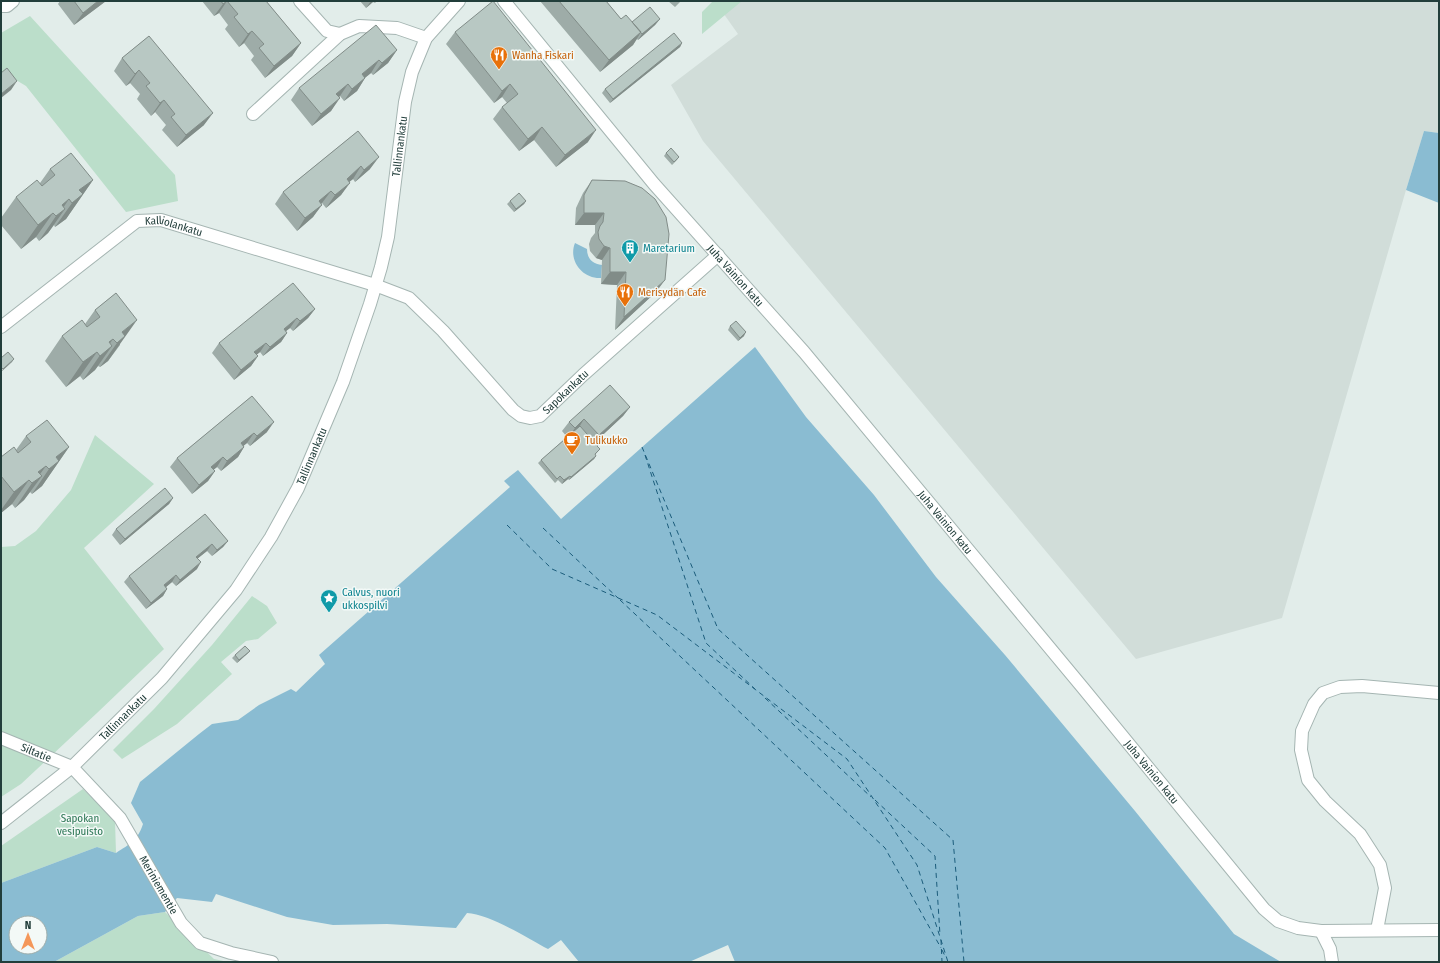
<svg xmlns="http://www.w3.org/2000/svg" width="1440" height="963" font-family="'Fira Sans Condensed',sans-serif">
	<style>
		.built { fill: #d1ddd9 }
		.green { fill: #bbdeca }
		.water { fill: #8abcd2; fill-rule: evenodd }
		.lines { fill: none; stroke-linecap: round; stroke-linejoin: round }
		.ferry { stroke: #1b5c7b; stroke-width: 1; stroke-dasharray: 5 4; stroke-linecap: butt }
		.minor-casing { stroke: #a5b5b2; stroke-width: 14 }
		.minor { stroke: #fff; stroke-width: 12 }
		.wall { fill: #9eaca8 }
		.shaded-wall { fill: #818c88 }
		.building { fill: #b8c8c3; stroke: #818c88 }
		.labels { text-anchor: middle; stroke-width: 3; stroke-linejoin: round; paint-order: stroke }
		.food-label { font-size: 11px; fill: #c56008; stroke: #f3f9f7; text-anchor: start }
		.street-label { font-size: 11px; fill: #223e3b; stroke: #f3f9f7 }
		.culture-label { font-size: 11px; fill: #0d838f; stroke: #f3f9f7; text-anchor: start }
		.park-label { font-size: 11px; fill: #2b7654; stroke: #f3f9f7 }
	</style>
	<rect width="100%" height="100%" fill="#e2edea"/>
	<!-- built -->
	<path class="built" d="M731,1H1439V133L1424,131L1406,190L1282,618L1136,659L703,141L671,85L738,34L721,10Z"/>
	<!-- green -->
	<path class="green" d="M713,1H742L702,34V12Z
		M30,16L175,175L178,201L126,212L26,86L1,71V33Z
		M95,435L154,484L84,548L164,649L97,713L21,784L1,797V631L2,626L1,625V547L15,546L36,531L71,490Z
		M252,596L267,606L277,623L258,639L246,641L221,662L232,674L177,724L122,759L113,750L154,709L212,645Z
		M83,789L115,821L116,853L97,847L1,883V846Z
		M165,912L214,959L228,962H54L138,916Z"/>
	<!-- water -->
	<path class="water" d="M1424,131L1439,133V203L1406,190Z
		M575,243L587,249C587,258 592,264 602,265L601,278C582,279 568,260 575,243Z
		M755,347L806,417L874,495L936,577L1005,655L1135,811L1234,934L1281,962H735L728,945L689,962H579L561,940L548,949C528,938 489,914 467,913L456,928L387,924L333,925L287,917L216,894L212,902L177,898L165,912L138,916L54,962H1V883L97,847L116,853C130,844 138,840 143,824L131,803L140,782L199,734L212,724L238,720L259,705L291,689L296,692L325,664L319,655L510,487L504,481L518,470L561,519ZM16,923H40V947H16Z"/>
	<g class="lines">
		<!-- ferry -->
		<path class="ferry" d="M642,447L718,629L953,840L964,962
			M645,455L706,643L755,689
			M507,525L552,569L657,615L847,759L917,865L948,962
			M543,528L618,598
			M620,600L885,848L941,948
			M765,698L871,797
			M875,800L935,856L940,935
			M941,940L942,962
			M942,950L946,958"/>
		<!-- minor casing -->
		<g class="minor-casing">
			<g id="minor">
				<path d="M300,1L327,31L340,34"/>
				<path id="s1" d="M504,1L654,184L804,352L1083,688L1264,909L1278,921L1298,928L1321,931L1439,930"/>
				<path d="M1,6H7L13,1"/>
				<path d="M253,114L340,34L359,26L397,28L426,38"/>
				<path id="s2" d="M1,327L137,221L161,220L375,285L409,298L443,331L513,410L521,416L530,418L540,416L583,375L718,255"/>
				<path id="s3" d="M1,738L72,767L120,818L181,923L200,943L231,953L272,962"/>
				<path id="s4" d="M1,823L72,767L162,678L236,590L271,537L298,488L343,382L370,304L381,267L388,237L405,102L412,72L426,38L459,1"/>
				<path d="M1377,930L1385,888L1380,865L1360,834L1325,801L1308,780L1301,750L1302,731L1314,704L1323,693L1340,687L1362,686L1439,693"/>
				<path d="M1321,931L1330,949L1332,962"/>
			</g>
		</g>
		<!-- minor -->
		<use href="#minor" class="minor"/>
	</g>
	<!-- wall -->
	<path class="wall" d="M60,1H106L74,25L58,4Z
		M202,1H266L301,43L292,56L265,78L251,60L254,56L244,43L239,47L225,29L228,25L219,13L214,16Z
		M360,1H377L375,3L373,2L366,8Z
		M540,1H606L621,19L632,22L660,19L655,25L638,40L637,39L633,45L600,72Z
		M668,1H681L675,7Z
		M455,32L588,142L556,167L534,140L519,151L493,119L502,107L507,103L502,97L494,103L446,44Z
		M149,36L204,125L177,147L162,130L166,125L155,112L151,116L137,99L140,94L130,83L126,86L114,71L122,58Z
		M682,43L680,47L610,103L602,93L605,89Z
		M397,50L388,63L373,75L371,73L365,78L357,91L344,101L340,96L339,97L331,111L312,126L291,100L299,88Z
		M358,131L370,169L355,182L353,179L349,182L341,195L326,208L322,203L321,204L313,217L297,231L275,204L283,192Z
		M666,153L679,157L677,160L672,165L664,156Z
		M50,169L93,180L66,219L55,227L54,225L48,233L39,241L36,237L21,249L1,225V218L16,197L40,183Z
		M592,180L656,292L615,330L617,285L601,284L602,260L596,258L590,251L589,244L591,238L595,233V225H575L576,208L583,193Z
		M510,201H526L524,204L514,212L507,204Z
		M116,293L120,345L108,361L100,367L98,366L95,370L83,380L80,376L66,387L45,361L62,336L85,324L95,310Z
		M315,309L308,318L293,331L290,328L286,331L287,333L281,342L263,356L260,352L256,355L258,356L251,366L234,380L212,353L219,343Z
		M730,326L744,336L738,341L728,330Z
		M252,396L267,432L250,446L247,443L243,446L244,447L238,457L221,471L217,467L213,470L215,471L208,481L192,494L170,467L177,458Z
		M630,407L623,416L595,442L599,444L597,447L600,449L595,455L596,456L594,459L569,480L568,479L562,484L558,480L555,483L538,463L541,460L567,437L562,431L569,422Z
		M26,436L69,447L42,486L32,494L30,492L24,500L15,508L12,504L1,513V457L16,450Z
		M173,498L169,504L120,545L112,535L116,529Z
		M205,514L228,541L223,547L212,556L207,551L198,558L197,569L176,586L172,582L166,587L167,589L163,596L146,609L124,582L129,576Z
		M250,651L247,654L237,663L232,658L235,655Z"/>
	<!-- shaded-wall -->
	<path class="shaded-wall" d="M98,1H106L74,25L83,13Z
		M227,1L219,13L214,16L223,4Z
		M371,1H374L366,8Z
		M660,19L655,25L638,40L642,34Z
		M252,31L244,43L239,47L248,34Z
		M641,32L633,45L600,72L609,60Z
		M301,43L292,56L265,78L274,66Z
		M682,43L680,47L610,103L613,99Z
		M397,50L388,63L373,75L382,63Z
		M379,60L371,73L353,87L362,74Z
		M139,70L130,83L126,86L135,74Z
		M365,78L357,91L344,101L352,89Z
		M17,81L11,90L1,98V94Z
		M348,84L340,96L328,107L336,94Z
		M510,84L502,97L494,103L502,91Z
		M340,98L331,111L312,126L321,114Z
		M164,100L155,112L151,116L160,103Z
		M213,113L204,125L177,147L186,135Z
		M542,127L534,140L519,151L528,139Z
		M596,130L588,142L556,167L565,155Z
		M379,157L370,169L355,182L364,170Z
		M361,166L353,179L338,191L347,179Z
		M93,180L66,219L55,227L72,203L79,190Z
		M350,183L341,195L326,208L335,195Z
		M331,191L322,203L310,213L319,201Z
		M69,199L59,214L65,209L48,233L39,241L56,216L62,205Z
		M526,201L524,204L514,212L516,209Z
		M322,205L313,217L297,231L305,218Z
		M53,213L36,237L21,249L38,225Z
		M584,213H604L595,225H575Z
		M604,246L610,248L602,260L596,258Z
		M610,272H626L617,285L601,284Z
		M665,280L656,292L615,330L624,317Z
		M315,309L308,318L293,331L300,321Z
		M297,318L290,328L277,338L284,329Z
		M137,320L108,361L100,367L117,343L122,332Z
		M746,332L744,336L738,341L740,338Z
		M287,333L281,342L263,356L270,347Z
		M113,339L104,352L112,346L95,370L83,380L109,342Z
		M266,343L260,352L248,362L254,352Z
		M97,352L80,376L66,387L83,362Z
		M258,356L251,366L234,380L241,370Z
		M14,359L12,362L1,372L3,369Z
		M630,407L623,416L592,445L599,435Z
		M584,419L578,429L568,438L575,428Z
		M274,422L267,432L250,446L257,436Z
		M254,433L247,443L235,453L241,443Z
		M69,447L42,486L32,494L49,469L56,457Z
		M244,447L238,457L221,471L227,461Z
		M596,456L594,459L569,480L571,477Z
		M223,457L217,467L205,477L211,467Z
		M46,466L35,481L42,476L24,500L15,508L32,483L38,472Z
		M215,471L208,481L192,494L199,485Z
		M570,476L568,479L562,484L564,480Z
		M29,480L12,504L1,513V510L14,492Z
		M173,498L169,504L120,545L125,539Z
		M228,541L223,547L212,556L217,550Z
		M212,544L207,551L192,563L196,557Z
		M201,562L197,569L176,586L180,580Z
		M176,575L172,582L160,592L164,585Z
		M167,589L163,596L146,609L151,603Z
		M250,651L247,654L237,663L239,660Z"/>
	<!-- building -->
	<path class="building" d="M74,1H98L83,13Z
		M221,1H227L223,4Z
		M227,1H266L301,43L274,66L259,48L264,44L252,31L248,34L234,17L238,14Z
		M493,1L596,130L565,155L542,127L528,139L502,107L518,94L510,84L502,91L455,32Z
		M559,1H606L621,19L626,15L641,32L609,60Z
		M650,7L660,19L642,34L632,22Z
		M376,25L397,50L382,63L379,60L362,74L365,78L352,89L348,84L336,94L340,98L321,114L299,88Z
		M674,33L682,43L613,99L605,89Z
		M149,36L213,113L186,135L171,117L175,114L164,100L160,103L146,86L150,83L139,70L135,74L122,58Z
		M7,68L17,81L1,94V73Z
		M358,131L379,157L364,170L361,166L347,179L350,183L335,195L331,191L319,201L322,205L305,218L283,192Z
		M671,148L679,157L674,162L666,153Z
		M71,153L93,180L79,190L83,194L72,203L69,199L62,205L65,209L56,216L53,213L38,225L16,197L37,180L42,186L55,175L50,169Z
		M592,180L625,181L642,188L655,199L666,217L669,234L665,280L624,317L626,272H610V248L604,246L599,239L598,232L600,226L603,222L604,213H584V195Z
		M519,193L526,201L516,209L510,201Z
		M293,283L315,309L300,321L297,318L284,329L287,333L270,347L266,343L254,352L258,356L241,370L219,343Z
		M116,293L137,320L122,332L125,336L117,343L113,339L109,342L112,346L100,356L97,352L83,362L62,336L82,320L87,327L100,317L95,310Z
		M736,321L746,332L740,338L730,326Z
		M8,352L14,359L3,369L1,367V358Z
		M610,385L630,407L599,435L584,419L575,428L569,422Z
		M252,396L274,422L257,436L254,433L241,443L244,447L227,461L223,457L211,467L215,471L199,485L177,458Z
		M47,420L69,447L56,457L59,461L49,469L46,466L38,472L42,476L32,483L29,480L14,492L1,476V457L14,447L18,453L31,442L26,436Z
		M580,426L594,442L599,444L597,446L600,449L595,454L596,456L571,477L570,476L564,480L560,476L557,479L541,460Z
		M165,488L173,498L125,539L116,529Z
		M205,514L228,541L217,550L212,544L196,557L201,562L180,580L176,575L164,585L167,589L151,603L129,576Z
		M245,646L250,651L239,660L235,655Z"/>
	<!-- icons -->
	<defs>
		<g id="restaurant-pin" transform="scale(0.9)"><path d="M0 17L-7.5 6A9.5 9.5 0 1 1 7.5 6Z" fill="#e8710a" stroke="#f3f9f7"/><path d="M-5-6h1v4h1v-4h1v4h1v-4h1v5L-1.5 .5V6h-2V.5L-5-1ZM5-6V6H3V1.5H1.5Q1.5-4 5-6Z" fill="#fff"/></g>
		<g id="building-pin" transform="scale(0.9)"><path d="M0 17L-7.5 6A9.5 9.5 0 1 1 7.5 6Z" fill="#0f9aa8" stroke="#f3f9f7"/><path d="M-4-6H4V6H1V3H-1V6H-4ZM-2.5-4.3h1.7v1.8h-1.7ZM.8-4.3h1.7v1.8H.8ZM-2.5-1h1.7V.8h-1.7ZM.8-1h1.7V.8H.8Z" fill="#fff"/></g>
		<g id="cafe-pin" transform="scale(0.9)"><path d="M0 17L-7.5 6A9.5 9.5 0 1 1 7.5 6Z" fill="#e8710a" stroke="#f3f9f7"/><path d="M-5.5-4.5H6V0H3Q3 3.5 0 3.5H-2.5Q-5.5 3.5-5.5 0ZM3-3.2v2h1.7v-2ZM-6 4.5H4V6H-6Z" fill="#fff"/></g>
		<g id="sight-pin" transform="scale(0.9)"><path d="M0 17L-7.5 6A9.5 9.5 0 1 1 7.5 6Z" fill="#0f9aa8" stroke="#f3f9f7"/><path d="M0-6L1.8-2.2L6-1.7L2.9 1.2L3.7 5.4L0 3.3L-3.7 5.4L-2.9 1.2L-6-1.7L-1.8-2.2Z" fill="#fff"/></g>
	</defs>
	<g fill-rule="evenodd">
		<use href="#restaurant-pin" x="499" y="55"/>
		<use href="#building-pin" x="630" y="248"/>
		<use href="#restaurant-pin" x="625" y="292"/>
		<use href="#cafe-pin" x="572" y="440"/>
		<use href="#sight-pin" x="329" y="598"/>
	</g>
	<g class="labels">
		<!-- food labels -->
		<g class="food-label">
			<text x="512" y="59">Wanha Fiskari</text>
			<text x="638" y="296">Merisydän Cafe</text>
			<text x="585" y="444">Tulikukko</text>
		</g>
		<!-- street labels -->
		<g class="street-label">
			<text dy="4" stroke="none"><textPath href="#s4" startOffset="810">Tallinnankatu</textPath></text>
			<text dy="4" stroke="none"><textPath href="#s2" startOffset="210">Kalliolankatu</textPath></text>
			<text dy="4" stroke="none"><textPath href="#s1" startOffset="359">Juha Vainion katu</textPath></text>
			<text dy="4" stroke="none"><textPath href="#s2" startOffset="674">Sapokankatu</textPath></text>
			<text dy="4" stroke="none"><textPath href="#s4" startOffset="486">Tallinnankatu</textPath></text>
			<text dy="4" stroke="none"><textPath href="#s1" startOffset="683">Juha Vainion katu</textPath></text>
			<text dy="4" stroke="none"><textPath href="#s4" startOffset="162">Tallinnankatu</textPath></text>
			<text dy="4" stroke="none"><textPath href="#s3" startOffset="38">Siltatie</textPath></text>
			<text dy="4" stroke="none"><textPath href="#s1" startOffset="1007">Juha Vainion katu</textPath></text>
			<text dy="4" stroke="none"><textPath href="#s3" startOffset="224">Meriniementie</textPath></text>
		</g>
		<!-- culture labels -->
		<g class="culture-label">
			<text x="643" y="252">Maretarium</text>
			<text x="342" y="596">Calvus, nuori<tspan x="342" dy="13">ukkospilvi</tspan></text>
		</g>
		<!-- park labels -->
		<g class="park-label">
			<text x="80" y="822">Sapokan<tspan x="80" dy="13">vesipuisto</tspan></text>
		</g>
	</g>
	<!-- border -->
	<rect width="1440" height="963" fill="none" stroke="#223e3b" stroke-width="4"/>
	<!-- north arrow -->
	<g transform="translate(28 935)"><circle r="19" fill="#f3f9f7" stroke="#9faeac"/>
	<path d="M0-3L7 15L0 10L-7 15Z" fill="#f4975a"/>
	<text y="-6" font-size="11" font-weight="bold" text-anchor="middle" fill="#223e3b">N</text>
	</g>
</svg>
